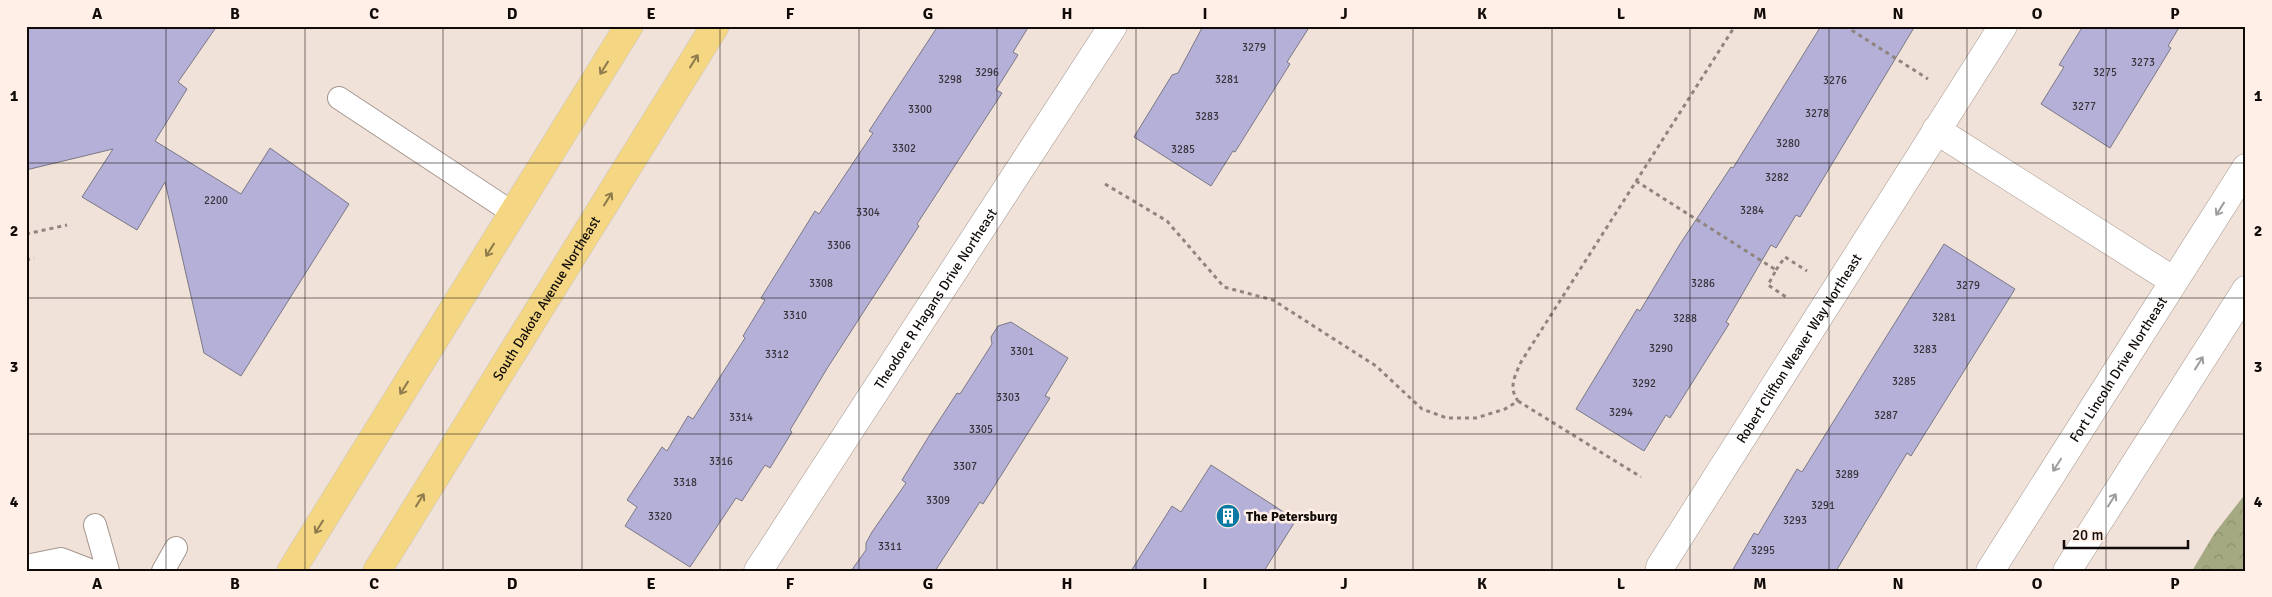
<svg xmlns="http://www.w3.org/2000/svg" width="2272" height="597" font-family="Signika,sans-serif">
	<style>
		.forest { fill: url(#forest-crowns) }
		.building { fill: #b5b0d8; stroke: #7a7885 }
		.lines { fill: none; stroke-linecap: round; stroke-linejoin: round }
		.service-casing { stroke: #a4968e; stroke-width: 24 }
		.minor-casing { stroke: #a4968e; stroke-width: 29 }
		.tertiary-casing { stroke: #a4968e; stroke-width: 29 }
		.primary-casing { stroke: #c6c4c4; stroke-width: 29 }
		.path { stroke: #8f857e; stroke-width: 3; stroke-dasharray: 4 4; stroke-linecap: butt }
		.service { stroke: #fff; stroke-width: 22 }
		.minor { stroke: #fff; stroke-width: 28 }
		.tertiary { stroke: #fff; stroke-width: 28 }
		.primary { stroke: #f5d783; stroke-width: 28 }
		.oneway { stroke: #8e7b4c }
		.oneway2 { stroke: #9f9d9c }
		.grid { fill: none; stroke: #100b08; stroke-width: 1; stroke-opacity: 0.55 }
		.labels { text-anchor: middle; stroke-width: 5; stroke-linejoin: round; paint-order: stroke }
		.number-label { font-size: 11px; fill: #39343c }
		.street-label { font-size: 14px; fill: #100b08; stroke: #ffefe6 }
		.poi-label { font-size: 14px; font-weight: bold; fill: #100b08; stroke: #ffefe6; text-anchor: start }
		.neatline { fill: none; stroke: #100b08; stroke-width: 2 }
		.grid-label { font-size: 16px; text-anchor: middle; font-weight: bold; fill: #100b08 }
	</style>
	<defs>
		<pattern id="forest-crowns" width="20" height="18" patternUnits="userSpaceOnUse" patternTransform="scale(1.25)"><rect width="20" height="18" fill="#a5a981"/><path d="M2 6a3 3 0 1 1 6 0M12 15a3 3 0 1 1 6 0" fill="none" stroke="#8d906e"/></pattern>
	</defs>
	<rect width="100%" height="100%" fill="#f1e2d9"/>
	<!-- forest -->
	<path class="forest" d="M2246,493V571H2192L2214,534Z"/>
	<!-- building -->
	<path class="building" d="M26,26H217L178,82L187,89L155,141L241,194L270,148L349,204L241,376L204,353L165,182L137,230L82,197L113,149L26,170Z
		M938,26H1029L1013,52L1018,55L996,90L1002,93L917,224L919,226L828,367L790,430L792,432L770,468L765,465L742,501L736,498L690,567L625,526L637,507L627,500L662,447L667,451L688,416L693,419L745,338L743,336L765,300L761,298L815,211L819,214L873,133L869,131Z
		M1203,26H1310L1287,62L1290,64L1235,152L1233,151L1211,186L1134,137L1172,75L1178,73Z
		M1821,26H1915L1800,217L1796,215L1776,248L1771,245L1726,322L1729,324L1670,418L1666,415L1644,451L1576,409L1637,309L1640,311L1680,244L1731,167L1733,168Z
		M2083,26H2180L2168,46L2171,48L2110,148L2041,104L2064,67L2059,65Z
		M1944,244L2015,289L1911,456L1907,453L1836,571H1732L1754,533L1758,535L1797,469L1802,472Z
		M1011,322L1068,358L1045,396L1050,398L983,504L980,502L935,571H851L866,550V543L872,532L906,483L902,480L929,436L957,393L960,394L992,344L991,337L998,326Z
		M1211,465L1296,520L1264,571H1131L1172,506L1181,512Z"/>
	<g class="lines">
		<!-- service casing -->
		<g class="service-casing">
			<path id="service" d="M339,98L513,213
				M95,525L108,571
				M26,566L61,559L92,571
				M163,571L176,548"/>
		</g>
		<!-- minor casing -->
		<g class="minor-casing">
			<g id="minor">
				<path d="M1936,130L2174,281"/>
				<path id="s1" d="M1660,567L2003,26"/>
				<path id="s2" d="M758,571L1113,26"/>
			</g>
		</g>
		<!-- tertiary casing -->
		<g class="tertiary-casing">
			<g id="tertiary">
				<path id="s3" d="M1990,571L2246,168"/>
				<path d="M2067,571L2246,290"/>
			</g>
		</g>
		<!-- primary casing -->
		<g class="primary-casing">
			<g id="primary">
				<path d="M291,571L629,26"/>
				<path id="s4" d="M377,571L715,26"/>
			</g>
		</g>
		<!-- path -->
		<path class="path" d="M1845,26L1928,79
			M1636,181L1776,270L1768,285L1789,299
			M1105,184L1167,221L1224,287L1273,300L1376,366L1422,409L1447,418H1476L1505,409L1518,401C1508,387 1515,376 1521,362L1735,26
			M26,234L67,225
			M26,260L34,258
			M1776,270L1785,257L1807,271
			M1518,401L1641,477"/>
		<!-- service -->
		<use href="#service" class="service"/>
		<!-- minor -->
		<use href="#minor" class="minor"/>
		<!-- tertiary -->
		<use href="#tertiary" class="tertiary"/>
		<!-- primary -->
		<use href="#primary" class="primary"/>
	</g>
	<!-- one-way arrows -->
	<defs><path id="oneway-shaft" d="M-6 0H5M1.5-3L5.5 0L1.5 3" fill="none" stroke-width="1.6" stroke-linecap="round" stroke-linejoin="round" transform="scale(1.25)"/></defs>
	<g class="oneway">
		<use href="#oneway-shaft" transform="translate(694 61) rotate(-58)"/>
		<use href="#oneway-shaft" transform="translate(604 68) rotate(122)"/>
		<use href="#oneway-shaft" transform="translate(608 199) rotate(-58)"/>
		<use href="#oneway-shaft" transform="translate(490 250) rotate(122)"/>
		<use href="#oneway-shaft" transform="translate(404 388) rotate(122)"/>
		<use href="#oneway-shaft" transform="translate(420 500) rotate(-58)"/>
		<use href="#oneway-shaft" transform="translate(319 527) rotate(122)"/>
	</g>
	<g class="oneway2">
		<use href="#oneway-shaft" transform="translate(2220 209) rotate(122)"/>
		<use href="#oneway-shaft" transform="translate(2199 363) rotate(-58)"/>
		<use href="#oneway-shaft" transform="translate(2057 465) rotate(123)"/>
		<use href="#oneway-shaft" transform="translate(2112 500) rotate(-58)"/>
	</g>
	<!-- grid -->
	<path class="grid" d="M166,26V571M305,26V571M443,26V571M582,26V571M720,26V571M859,26V571M997,26V571M1136,26V571M1275,26V571M1413,26V571M1552,26V571M1690,26V571M1829,26V571M1967,26V571M2106,26V571M26,163H2246M26,298H2246M26,434H2246"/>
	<!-- icons -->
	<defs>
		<g id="building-disc" transform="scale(1.25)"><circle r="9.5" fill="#0c79a3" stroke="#ffefe6"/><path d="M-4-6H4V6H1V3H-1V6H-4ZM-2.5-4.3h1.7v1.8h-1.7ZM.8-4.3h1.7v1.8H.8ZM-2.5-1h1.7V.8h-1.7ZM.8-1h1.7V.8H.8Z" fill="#fff"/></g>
	</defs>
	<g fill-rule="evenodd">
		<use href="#building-disc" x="1228" y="516"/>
	</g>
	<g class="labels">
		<!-- number labels -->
		<g class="number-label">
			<text x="1254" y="51">3279</text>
			<text x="2143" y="66">3273</text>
			<text x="987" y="76">3296</text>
			<text x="2105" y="76">3275</text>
			<text x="950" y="83">3298</text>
			<text x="1227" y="83">3281</text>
			<text x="1835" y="84">3276</text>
			<text x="2084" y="110">3277</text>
			<text x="920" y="113">3300</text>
			<text x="1817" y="117">3278</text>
			<text x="1207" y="120">3283</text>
			<text x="1788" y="147">3280</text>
			<text x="904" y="152">3302</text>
			<text x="1183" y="153">3285</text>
			<text x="1777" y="181">3282</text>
			<text x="216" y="204">2200</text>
			<text x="1752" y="214">3284</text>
			<text x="868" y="216">3304</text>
			<text x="839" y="249">3306</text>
			<text x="821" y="287">3308</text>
			<text x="1703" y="287">3286</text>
			<text x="1968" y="289">3279</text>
			<text x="795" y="319">3310</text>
			<text x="1944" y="321">3281</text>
			<text x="1685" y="322">3288</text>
			<text x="1661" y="352">3290</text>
			<text x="1925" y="353">3283</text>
			<text x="1022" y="355">3301</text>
			<text x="777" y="358">3312</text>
			<text x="1904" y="385">3285</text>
			<text x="1644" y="387">3292</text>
			<text x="1008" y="401">3303</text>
			<text x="1621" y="416">3294</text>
			<text x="1886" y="419">3287</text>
			<text x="741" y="421">3314</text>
			<text x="981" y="433">3305</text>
			<text x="721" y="465">3316</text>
			<text x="965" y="470">3307</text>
			<text x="1847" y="478">3289</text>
			<text x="685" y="486">3318</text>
			<text x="938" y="504">3309</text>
			<text x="1823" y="509">3291</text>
			<text x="660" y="520">3320</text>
			<text x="1795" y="524">3293</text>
			<text x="890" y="550">3311</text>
			<text x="1763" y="554">3295</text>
		</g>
		<!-- street labels -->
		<g class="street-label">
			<text dy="5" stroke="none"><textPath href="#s4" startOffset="321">South Dakota Avenue Northeast</textPath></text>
			<text dy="5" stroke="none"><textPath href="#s2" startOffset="325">Theodore R Hagans Drive Northeast</textPath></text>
			<text dy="5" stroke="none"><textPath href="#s1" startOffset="259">Robert Clifton Weaver Way Northeast</textPath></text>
			<text dy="5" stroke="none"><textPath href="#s3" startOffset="239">Fort Lincoln Drive Northeast</textPath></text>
		</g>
		<!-- poi labels -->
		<g class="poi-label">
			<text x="1246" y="521">The Petersburg</text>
		</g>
	</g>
	<!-- border -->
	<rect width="2272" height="597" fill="none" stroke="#ffefe6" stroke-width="55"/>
	<!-- scale -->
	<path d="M2064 540v8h124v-8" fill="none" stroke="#100b08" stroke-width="2.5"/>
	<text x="2072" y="540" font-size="15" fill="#100b08" stroke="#ffefe6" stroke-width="4" paint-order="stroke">20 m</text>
	<rect x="28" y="28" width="2216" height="542" class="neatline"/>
	<g class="grid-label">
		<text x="97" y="19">A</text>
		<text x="235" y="19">B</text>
		<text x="374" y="19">C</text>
		<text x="512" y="19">D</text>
		<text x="651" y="19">E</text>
		<text x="790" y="19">F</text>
		<text x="928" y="19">G</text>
		<text x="1067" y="19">H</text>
		<text x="1205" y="19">I</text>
		<text x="1344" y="19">J</text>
		<text x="1482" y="19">K</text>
		<text x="1621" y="19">L</text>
		<text x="1760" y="19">M</text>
		<text x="1898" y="19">N</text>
		<text x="2037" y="19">O</text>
		<text x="2175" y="19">P</text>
		<text x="14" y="101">1</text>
		<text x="2258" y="101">1</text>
		<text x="14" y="236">2</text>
		<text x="2258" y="236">2</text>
		<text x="14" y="372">3</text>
		<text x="2258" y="372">3</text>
		<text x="14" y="507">4</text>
		<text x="2258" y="507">4</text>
		<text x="97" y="589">A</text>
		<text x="235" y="589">B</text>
		<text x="374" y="589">C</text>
		<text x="512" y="589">D</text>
		<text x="651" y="589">E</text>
		<text x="790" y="589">F</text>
		<text x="928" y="589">G</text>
		<text x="1067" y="589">H</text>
		<text x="1205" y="589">I</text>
		<text x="1344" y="589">J</text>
		<text x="1482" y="589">K</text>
		<text x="1621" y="589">L</text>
		<text x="1760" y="589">M</text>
		<text x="1898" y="589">N</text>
		<text x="2037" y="589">O</text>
		<text x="2175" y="589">P</text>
	</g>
</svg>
